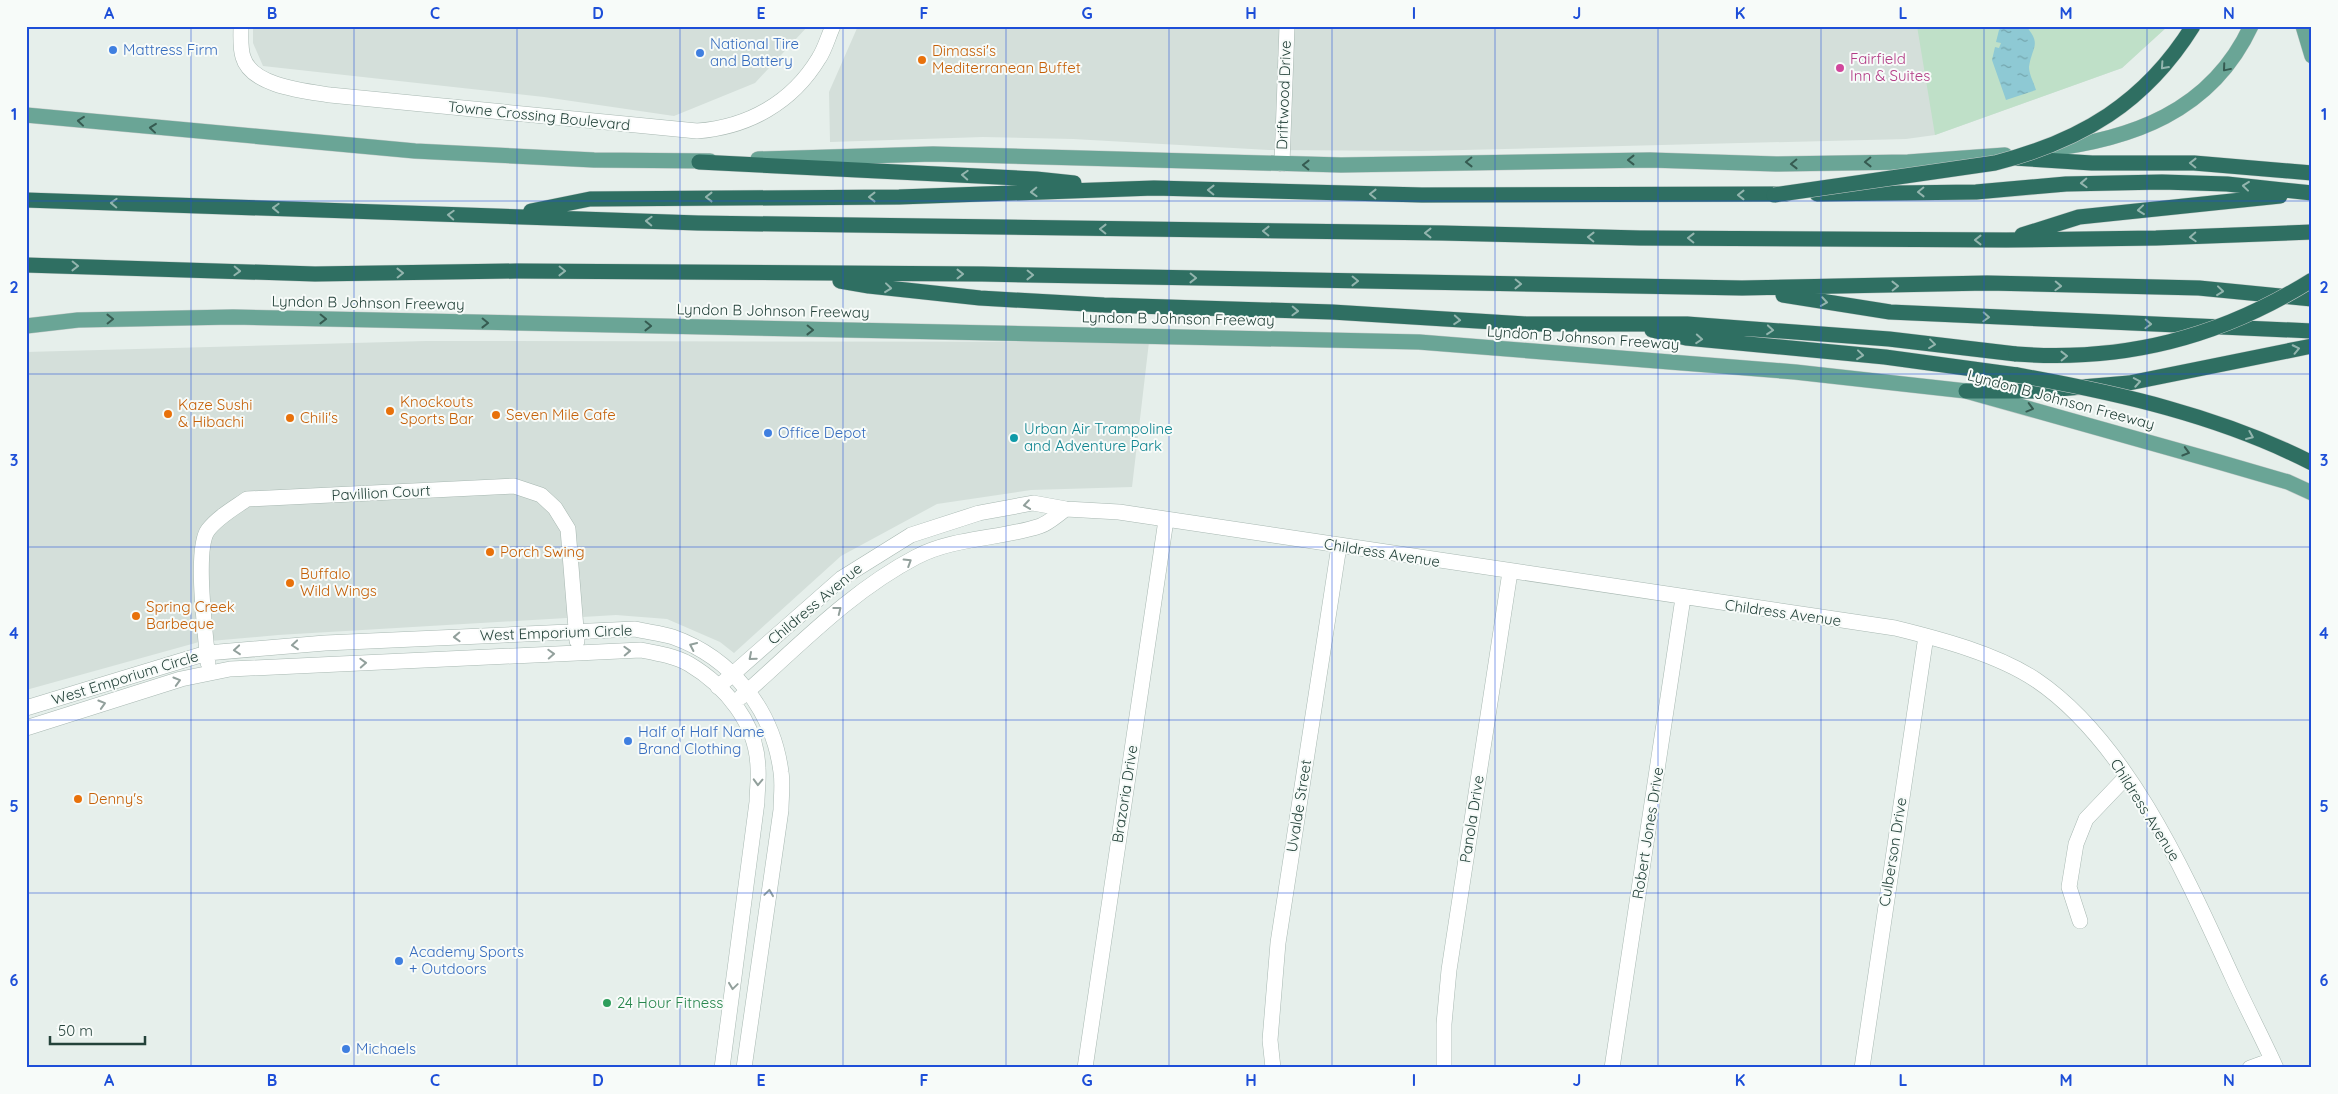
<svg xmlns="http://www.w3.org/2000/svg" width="2338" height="1094" font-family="Quicksand,sans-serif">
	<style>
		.built { fill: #d4dfda }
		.park { fill: #bfe0c8 }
		.water { fill: url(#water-ripples) }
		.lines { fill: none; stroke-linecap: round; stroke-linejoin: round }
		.minor-casing { stroke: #a8b8b2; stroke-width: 16 }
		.major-casing { stroke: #c2cac8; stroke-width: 16 }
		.highway-casing { stroke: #c2cac8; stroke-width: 16 }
		.minor { stroke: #fff; stroke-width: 15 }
		.major { stroke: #6aa596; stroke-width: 15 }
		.highway { stroke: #2f6f62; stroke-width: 15 }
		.highway-bridge-casing { stroke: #c2cac8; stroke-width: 16; stroke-linecap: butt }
		.highway-bridge { stroke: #2f6f62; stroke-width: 15 }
		.oneway { stroke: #93b5ae }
		.oneway2 { stroke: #365b51 }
		.oneway3 { stroke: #92a09c }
		.grid { fill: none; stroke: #1d4ed8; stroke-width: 1; stroke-opacity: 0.55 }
		.shop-dot { fill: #3f7fe0; stroke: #f7fbf9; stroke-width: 2 }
		.food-dot { fill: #e8710a; stroke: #f7fbf9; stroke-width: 2 }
		.hotel-dot { fill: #d1479c; stroke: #f7fbf9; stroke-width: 2 }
		.culture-dot { fill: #0f9aa8; stroke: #f7fbf9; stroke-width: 2 }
		.leisure-dot { fill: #2e9e5b; stroke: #f7fbf9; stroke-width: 2 }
		.labels { text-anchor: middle; stroke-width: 4; stroke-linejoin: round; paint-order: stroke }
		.shop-label { font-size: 15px; fill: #366cbe; stroke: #f7fbf9; text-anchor: start }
		.food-label { font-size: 15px; fill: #c56008; stroke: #f7fbf9; text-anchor: start }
		.hotel-label { font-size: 15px; fill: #b23c85; stroke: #f7fbf9; text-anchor: start }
		.street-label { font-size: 15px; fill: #24423a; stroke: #f7fbf9 }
		.culture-label { font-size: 15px; fill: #0d838f; stroke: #f7fbf9; text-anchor: start }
		.leisure-label { font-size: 15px; fill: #27864d; stroke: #f7fbf9; text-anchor: start }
		.neatline { fill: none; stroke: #1d4ed8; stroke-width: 2 }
		.grid-label { font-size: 16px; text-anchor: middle; font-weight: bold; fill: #1d4ed8 }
	</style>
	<defs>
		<pattern id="water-ripples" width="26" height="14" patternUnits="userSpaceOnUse" patternTransform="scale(1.25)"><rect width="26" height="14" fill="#8ec9d4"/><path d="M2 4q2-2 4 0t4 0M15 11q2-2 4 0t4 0" fill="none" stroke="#74a5ad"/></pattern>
	</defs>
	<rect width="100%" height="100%" fill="#e6efeb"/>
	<!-- built -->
	<path class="built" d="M253,26H808L755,83L674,116L544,97L263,66L253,43Z
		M858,26H2168L2122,68L1935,135L1906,139L1421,151L1269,150L1073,139L983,137L830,142L829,92Z
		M426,341L1149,342L1132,487L1031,490L937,504L841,556L734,653L720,642L667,619L616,615L278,635L199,642L26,690V352Z"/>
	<!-- park -->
	<path class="park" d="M1917,26H2168L2122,68L1935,135Z"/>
	<!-- water -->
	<path class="water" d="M2003,26H2026C2042,45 2032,46 2029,67C2029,74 2034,83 2036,90L2006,100L1992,60L1995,47L1999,48L2001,43L1996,42L1999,30Z"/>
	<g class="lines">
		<!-- minor casing -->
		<g class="minor-casing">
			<path id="minor" d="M241,26C241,36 240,48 243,57C251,86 304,91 330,95L697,131C748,127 792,103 819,58C825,49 828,37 833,26
				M1282,164L1287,26
				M208,663C206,636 194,549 208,530C218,517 234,508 247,499L514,486L541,495L555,508L568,529L577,641
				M718,687L842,578L911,535L979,513L1033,503L1066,509L1119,512L1895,628C1940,639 1997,654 2036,680C2128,742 2187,878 2232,976C2246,1007 2262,1037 2276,1068
				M741,697C797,648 849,592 916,557C954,537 1001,539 1040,526C1049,523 1058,514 1066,509
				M26,708L207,653L325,643L635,629C647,632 661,633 673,637C732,658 773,710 781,772C783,784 781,798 781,810L744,1068
				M26,728L181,679L230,669L641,650C657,653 675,656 689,664C726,686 757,724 758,768C759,779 757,791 757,802L722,1068
				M2080,921L2069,887L2076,844L2086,819L2127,776
				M1085,1068L1166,520
				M1273,1068L1270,1040L1278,943L1339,546
				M1444,1068V1024L1449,970L1510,572
				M1612,1068L1683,598
				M1862,1068L1926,636
				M2250,1068L2272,1060"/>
		</g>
		<!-- major casing -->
		<g class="major-casing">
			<path id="major" d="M2303,26L2312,56
				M26,115L415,151L594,160L710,161
				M2042,150C2131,140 2211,112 2251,26
				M758,159L933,154L1341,165L1650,160L1776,164L1908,162L2005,155
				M26,326L78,320L233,317L1419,342L1795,372L1966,391L2219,462L2288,482L2312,493"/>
		</g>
		<!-- highway casing -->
		<g class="highway-casing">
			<path id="highway" d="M2014,158L2092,163H2194L2312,173
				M699,162L1036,179L1074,183
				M1817,194L1976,192L2066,184L2162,182L2227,184L2312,193
				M26,200L698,223L1442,233L1640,238L2006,240L2156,238L2312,232
				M531,211L590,199L899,197L1154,188L1422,195L1786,194
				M2022,235L2079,217L2280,196
				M26,265L315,274L517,271L982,274L1742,288L1987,283L2199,288L2312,299
				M840,281L869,286L980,298L1104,305L1332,312L1526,324H1687L1889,339L2016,354
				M1783,295L1890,312L2312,331
				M1652,330L1686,338L1885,357L2017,375
				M1966,391H2035L2129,383L2312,346"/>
		</g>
		<!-- minor -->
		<use href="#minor" class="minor"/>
		<!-- major -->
		<use href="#major" class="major"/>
		<!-- highway -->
		<use href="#highway" class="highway"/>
		<!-- highway-bridge casing -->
		<g class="highway-bridge-casing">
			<path id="highway-bridge" d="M1774,195L1995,163C2081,141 2145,103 2193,26
				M2016,354C2124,362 2219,338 2312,280
				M2017,375C2118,393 2220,416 2312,463"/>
		</g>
		<!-- highway-bridge -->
		<use href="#highway-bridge" class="highway-bridge"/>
	</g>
	<!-- one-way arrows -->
	<defs><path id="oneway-chevron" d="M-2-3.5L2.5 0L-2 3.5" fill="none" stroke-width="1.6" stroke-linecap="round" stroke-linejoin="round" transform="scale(1.25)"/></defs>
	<g class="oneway">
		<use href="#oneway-chevron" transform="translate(2164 66) rotate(132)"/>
		<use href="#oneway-chevron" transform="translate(2193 163) rotate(-179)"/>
		<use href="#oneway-chevron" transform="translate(965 175) rotate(-177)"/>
		<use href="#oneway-chevron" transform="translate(2084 183) rotate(178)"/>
		<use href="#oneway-chevron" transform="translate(2246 186) rotate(-174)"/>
		<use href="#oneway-chevron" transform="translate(1211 190) rotate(-179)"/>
		<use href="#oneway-chevron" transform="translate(1034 192) rotate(178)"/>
		<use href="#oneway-chevron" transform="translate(1921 192) rotate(179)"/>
		<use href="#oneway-chevron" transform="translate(1373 194) rotate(-179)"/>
		<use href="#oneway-chevron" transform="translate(1741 195) rotate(180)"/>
		<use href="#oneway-chevron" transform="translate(709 197) rotate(-180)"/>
		<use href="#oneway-chevron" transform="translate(872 197) rotate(-180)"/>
		<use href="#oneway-chevron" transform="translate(114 203) rotate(-178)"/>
		<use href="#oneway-chevron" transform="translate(276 208) rotate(-178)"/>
		<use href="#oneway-chevron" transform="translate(2141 210) rotate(174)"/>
		<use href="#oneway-chevron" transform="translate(451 215) rotate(-177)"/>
		<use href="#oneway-chevron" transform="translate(649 221) rotate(-178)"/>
		<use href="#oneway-chevron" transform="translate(1103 229) rotate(-179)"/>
		<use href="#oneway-chevron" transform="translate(1266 231) rotate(-179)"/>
		<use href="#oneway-chevron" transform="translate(1428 233) rotate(-180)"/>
		<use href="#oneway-chevron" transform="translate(1591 237) rotate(-179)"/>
		<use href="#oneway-chevron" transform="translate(2193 237) rotate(177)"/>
		<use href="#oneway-chevron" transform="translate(1691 238) rotate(-179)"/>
		<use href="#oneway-chevron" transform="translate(1978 240) rotate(-180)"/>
		<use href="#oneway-chevron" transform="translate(75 266) rotate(1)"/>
		<use href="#oneway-chevron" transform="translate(237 271) rotate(2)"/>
		<use href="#oneway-chevron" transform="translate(562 271) rotate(1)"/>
		<use href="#oneway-chevron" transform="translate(400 273) rotate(-1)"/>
		<use href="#oneway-chevron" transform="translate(960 274)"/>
		<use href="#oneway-chevron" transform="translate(1030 275) rotate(1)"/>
		<use href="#oneway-chevron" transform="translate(1193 278) rotate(1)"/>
		<use href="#oneway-chevron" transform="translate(1355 281) rotate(1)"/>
		<use href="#oneway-chevron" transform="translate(1518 284) rotate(1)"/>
		<use href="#oneway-chevron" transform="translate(1895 286) rotate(-1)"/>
		<use href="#oneway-chevron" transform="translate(2058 286) rotate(2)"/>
		<use href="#oneway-chevron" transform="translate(888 288) rotate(6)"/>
		<use href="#oneway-chevron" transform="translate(2220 291) rotate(6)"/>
		<use href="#oneway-chevron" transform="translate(1824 302) rotate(9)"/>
		<use href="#oneway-chevron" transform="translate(1295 311) rotate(2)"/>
		<use href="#oneway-chevron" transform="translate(1986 317) rotate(3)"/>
		<use href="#oneway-chevron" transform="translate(1457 320) rotate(4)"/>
		<use href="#oneway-chevron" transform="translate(2148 324) rotate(2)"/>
		<use href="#oneway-chevron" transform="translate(1770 330) rotate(5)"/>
		<use href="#oneway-chevron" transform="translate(1699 339) rotate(4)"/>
		<use href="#oneway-chevron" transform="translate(1932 344) rotate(7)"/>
		<use href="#oneway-chevron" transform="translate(2296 349) rotate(-12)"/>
		<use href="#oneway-chevron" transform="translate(1860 355) rotate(6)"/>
		<use href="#oneway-chevron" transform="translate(2064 356) rotate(-1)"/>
		<use href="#oneway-chevron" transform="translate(2137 382) rotate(-10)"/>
		<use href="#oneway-chevron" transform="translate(2250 436) rotate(23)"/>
	</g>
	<g class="oneway2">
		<use href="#oneway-chevron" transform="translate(2226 68) rotate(130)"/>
		<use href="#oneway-chevron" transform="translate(81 121) rotate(-174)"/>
		<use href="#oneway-chevron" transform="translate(153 128) rotate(-174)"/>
		<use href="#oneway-chevron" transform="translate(1631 160) rotate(180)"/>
		<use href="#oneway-chevron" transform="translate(1469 162) rotate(179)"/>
		<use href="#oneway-chevron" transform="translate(1868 162) rotate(179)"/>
		<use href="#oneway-chevron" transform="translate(1794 164) rotate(179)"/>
		<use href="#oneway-chevron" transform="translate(1306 165) rotate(-179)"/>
		<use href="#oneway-chevron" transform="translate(110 319) rotate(-1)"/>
		<use href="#oneway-chevron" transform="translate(323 319) rotate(1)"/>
		<use href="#oneway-chevron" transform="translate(485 323) rotate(1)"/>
		<use href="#oneway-chevron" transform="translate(648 326) rotate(1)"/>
		<use href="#oneway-chevron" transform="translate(810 330) rotate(1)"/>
		<use href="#oneway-chevron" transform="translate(2030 408) rotate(15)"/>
		<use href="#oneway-chevron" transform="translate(2186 452) rotate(16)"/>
	</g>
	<g class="oneway3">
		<use href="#oneway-chevron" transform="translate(1027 505) rotate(172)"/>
		<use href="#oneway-chevron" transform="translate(908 562) rotate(-32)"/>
		<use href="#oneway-chevron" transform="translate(838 610) rotate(-38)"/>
		<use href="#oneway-chevron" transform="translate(457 637) rotate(178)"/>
		<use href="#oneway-chevron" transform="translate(295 645) rotate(175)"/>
		<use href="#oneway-chevron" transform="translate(693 646) rotate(-155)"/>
		<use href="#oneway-chevron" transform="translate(237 650) rotate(175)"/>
		<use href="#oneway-chevron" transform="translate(627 651) rotate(-2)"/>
		<use href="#oneway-chevron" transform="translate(551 654) rotate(-3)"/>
		<use href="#oneway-chevron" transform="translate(752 657) rotate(139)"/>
		<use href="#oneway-chevron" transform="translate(363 663) rotate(-3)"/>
		<use href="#oneway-chevron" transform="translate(177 681) rotate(-16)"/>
		<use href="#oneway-chevron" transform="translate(102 704) rotate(-17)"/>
		<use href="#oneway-chevron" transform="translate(758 782) rotate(92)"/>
		<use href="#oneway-chevron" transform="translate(769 893) rotate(-82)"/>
		<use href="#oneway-chevron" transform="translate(733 986) rotate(98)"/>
	</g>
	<!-- grid -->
	<path class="grid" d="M191,26V1068M354,26V1068M517,26V1068M680,26V1068M843,26V1068M1006,26V1068M1169,26V1068M1332,26V1068M1495,26V1068M1658,26V1068M1821,26V1068M1984,26V1068M2147,26V1068M26,201H2312M26,374H2312M26,547H2312M26,720H2312M26,893H2312"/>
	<!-- markers -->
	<g class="shop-dot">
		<circle cx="113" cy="50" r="5"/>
		<circle cx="700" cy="53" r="5"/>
		<circle cx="768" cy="433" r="5"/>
		<circle cx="628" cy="741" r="5"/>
		<circle cx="399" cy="961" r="5"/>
		<circle cx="346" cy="1049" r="5"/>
	</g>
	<g class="food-dot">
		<circle cx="922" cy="60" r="5"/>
		<circle cx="390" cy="411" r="5"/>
		<circle cx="168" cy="414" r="5"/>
		<circle cx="496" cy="415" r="5"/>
		<circle cx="290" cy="418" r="5"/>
		<circle cx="490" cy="552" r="5"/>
		<circle cx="290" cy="583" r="5"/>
		<circle cx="136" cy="616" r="5"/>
		<circle cx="78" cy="799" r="5"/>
	</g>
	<circle class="hotel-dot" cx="1840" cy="68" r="5"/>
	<circle class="culture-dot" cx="1014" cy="438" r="5"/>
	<circle class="leisure-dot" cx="607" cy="1003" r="5"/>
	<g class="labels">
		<!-- shop labels -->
		<g class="shop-label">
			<text x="710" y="49">National Tire<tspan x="710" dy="17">and Battery</tspan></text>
			<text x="123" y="55">Mattress Firm</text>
			<text x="778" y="438">Office Depot</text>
			<text x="638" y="737">Half of Half Name<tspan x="638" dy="17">Brand Clothing</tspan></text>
			<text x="409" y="957">Academy Sports<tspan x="409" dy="17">+ Outdoors</tspan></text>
			<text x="356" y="1054">Michaels</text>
		</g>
		<!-- food labels -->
		<g class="food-label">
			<text x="932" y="56">Dimassi's<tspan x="932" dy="17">Mediterranean Buffet</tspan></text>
			<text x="400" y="407">Knockouts<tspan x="400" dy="17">Sports Bar</tspan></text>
			<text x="178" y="410">Kaze Sushi<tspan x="178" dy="17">&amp; Hibachi</tspan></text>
			<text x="506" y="420">Seven Mile Cafe</text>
			<text x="300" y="423">Chili's</text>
			<text x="500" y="557">Porch Swing</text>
			<text x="300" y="579">Buffalo<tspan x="300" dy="17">Wild Wings</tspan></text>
			<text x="146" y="612">Spring Creek<tspan x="146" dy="17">Barbeque</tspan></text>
			<text x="88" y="804">Denny's</text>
		</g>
		<!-- hotel labels -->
		<g class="hotel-label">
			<text x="1850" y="64">Fairfield<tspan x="1850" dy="17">Inn &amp; Suites</tspan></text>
		</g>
		<!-- street labels -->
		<g class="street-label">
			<text transform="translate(1284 95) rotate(-88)" y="5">Driftwood Drive</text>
			<text transform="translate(539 116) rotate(6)" y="5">Towne Crossing Boulevard</text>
			<text transform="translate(368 303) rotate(1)" y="5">Lyndon B Johnson Freeway</text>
			<text transform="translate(773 311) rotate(1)" y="5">Lyndon B Johnson Freeway</text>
			<text transform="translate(1178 319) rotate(1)" y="5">Lyndon B Johnson Freeway</text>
			<text transform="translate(1583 338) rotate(4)" y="5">Lyndon B Johnson Freeway</text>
			<text transform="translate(2061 400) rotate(15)" y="5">Lyndon B Johnson Freeway</text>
			<text transform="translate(381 493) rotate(-3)" y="5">Pavillion Court</text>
			<text transform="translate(1382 553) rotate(9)" y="5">Childress Avenue</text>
			<text transform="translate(815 604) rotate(-40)" y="5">Childress Avenue</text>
			<text transform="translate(1783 613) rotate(8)" y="5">Childress Avenue</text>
			<text transform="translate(556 633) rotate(-2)" y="5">West Emporium Circle</text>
			<text transform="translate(125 678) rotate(-17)" y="5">West Emporium Circle</text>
			<text transform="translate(1125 794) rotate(-81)" y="5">Brazoria Drive</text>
			<text transform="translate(1299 806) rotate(-81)" y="5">Uvalde Street</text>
			<text transform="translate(2145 810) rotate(58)" y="5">Childress Avenue</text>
			<text transform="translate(1472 819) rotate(-81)" y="5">Panola Drive</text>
			<text transform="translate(1648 833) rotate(-81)" y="5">Robert Jones Drive</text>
			<text transform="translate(1893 852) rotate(-81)" y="5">Culberson Drive</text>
		</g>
		<!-- culture labels -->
		<g class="culture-label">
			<text x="1024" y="434">Urban Air Trampoline<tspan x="1024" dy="17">and Adventure Park</tspan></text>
		</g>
		<!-- leisure labels -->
		<g class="leisure-label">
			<text x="617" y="1008">24 Hour Fitness</text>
		</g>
	</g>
	<!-- border -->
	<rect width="2338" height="1094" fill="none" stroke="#f7fbf9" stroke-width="55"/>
	<!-- scale -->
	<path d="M50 1036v8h95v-8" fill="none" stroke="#24423a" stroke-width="2.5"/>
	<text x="58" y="1036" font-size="15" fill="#24423a" stroke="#f7fbf9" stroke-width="4" paint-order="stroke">50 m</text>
	<rect x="28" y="28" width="2282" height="1038" class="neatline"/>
	<g class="grid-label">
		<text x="109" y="19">A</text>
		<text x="272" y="19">B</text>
		<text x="435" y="19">C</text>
		<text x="598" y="19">D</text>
		<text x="761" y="19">E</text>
		<text x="924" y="19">F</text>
		<text x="1087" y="19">G</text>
		<text x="1251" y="19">H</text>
		<text x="1414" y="19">I</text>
		<text x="1577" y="19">J</text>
		<text x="1740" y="19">K</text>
		<text x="1903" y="19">L</text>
		<text x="2066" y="19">M</text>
		<text x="2229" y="19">N</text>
		<text x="14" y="120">1</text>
		<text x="2324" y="120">1</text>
		<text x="14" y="293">2</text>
		<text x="2324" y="293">2</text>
		<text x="14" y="466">3</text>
		<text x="2324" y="466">3</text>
		<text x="14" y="639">4</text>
		<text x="2324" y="639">4</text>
		<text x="14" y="812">5</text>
		<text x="2324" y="812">5</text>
		<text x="14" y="986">6</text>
		<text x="2324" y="986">6</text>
		<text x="109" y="1086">A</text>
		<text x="272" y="1086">B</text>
		<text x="435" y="1086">C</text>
		<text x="598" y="1086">D</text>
		<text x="761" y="1086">E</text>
		<text x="924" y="1086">F</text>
		<text x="1087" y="1086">G</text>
		<text x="1251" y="1086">H</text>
		<text x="1414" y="1086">I</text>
		<text x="1577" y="1086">J</text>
		<text x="1740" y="1086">K</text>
		<text x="1903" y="1086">L</text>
		<text x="2066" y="1086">M</text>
		<text x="2229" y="1086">N</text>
	</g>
</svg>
